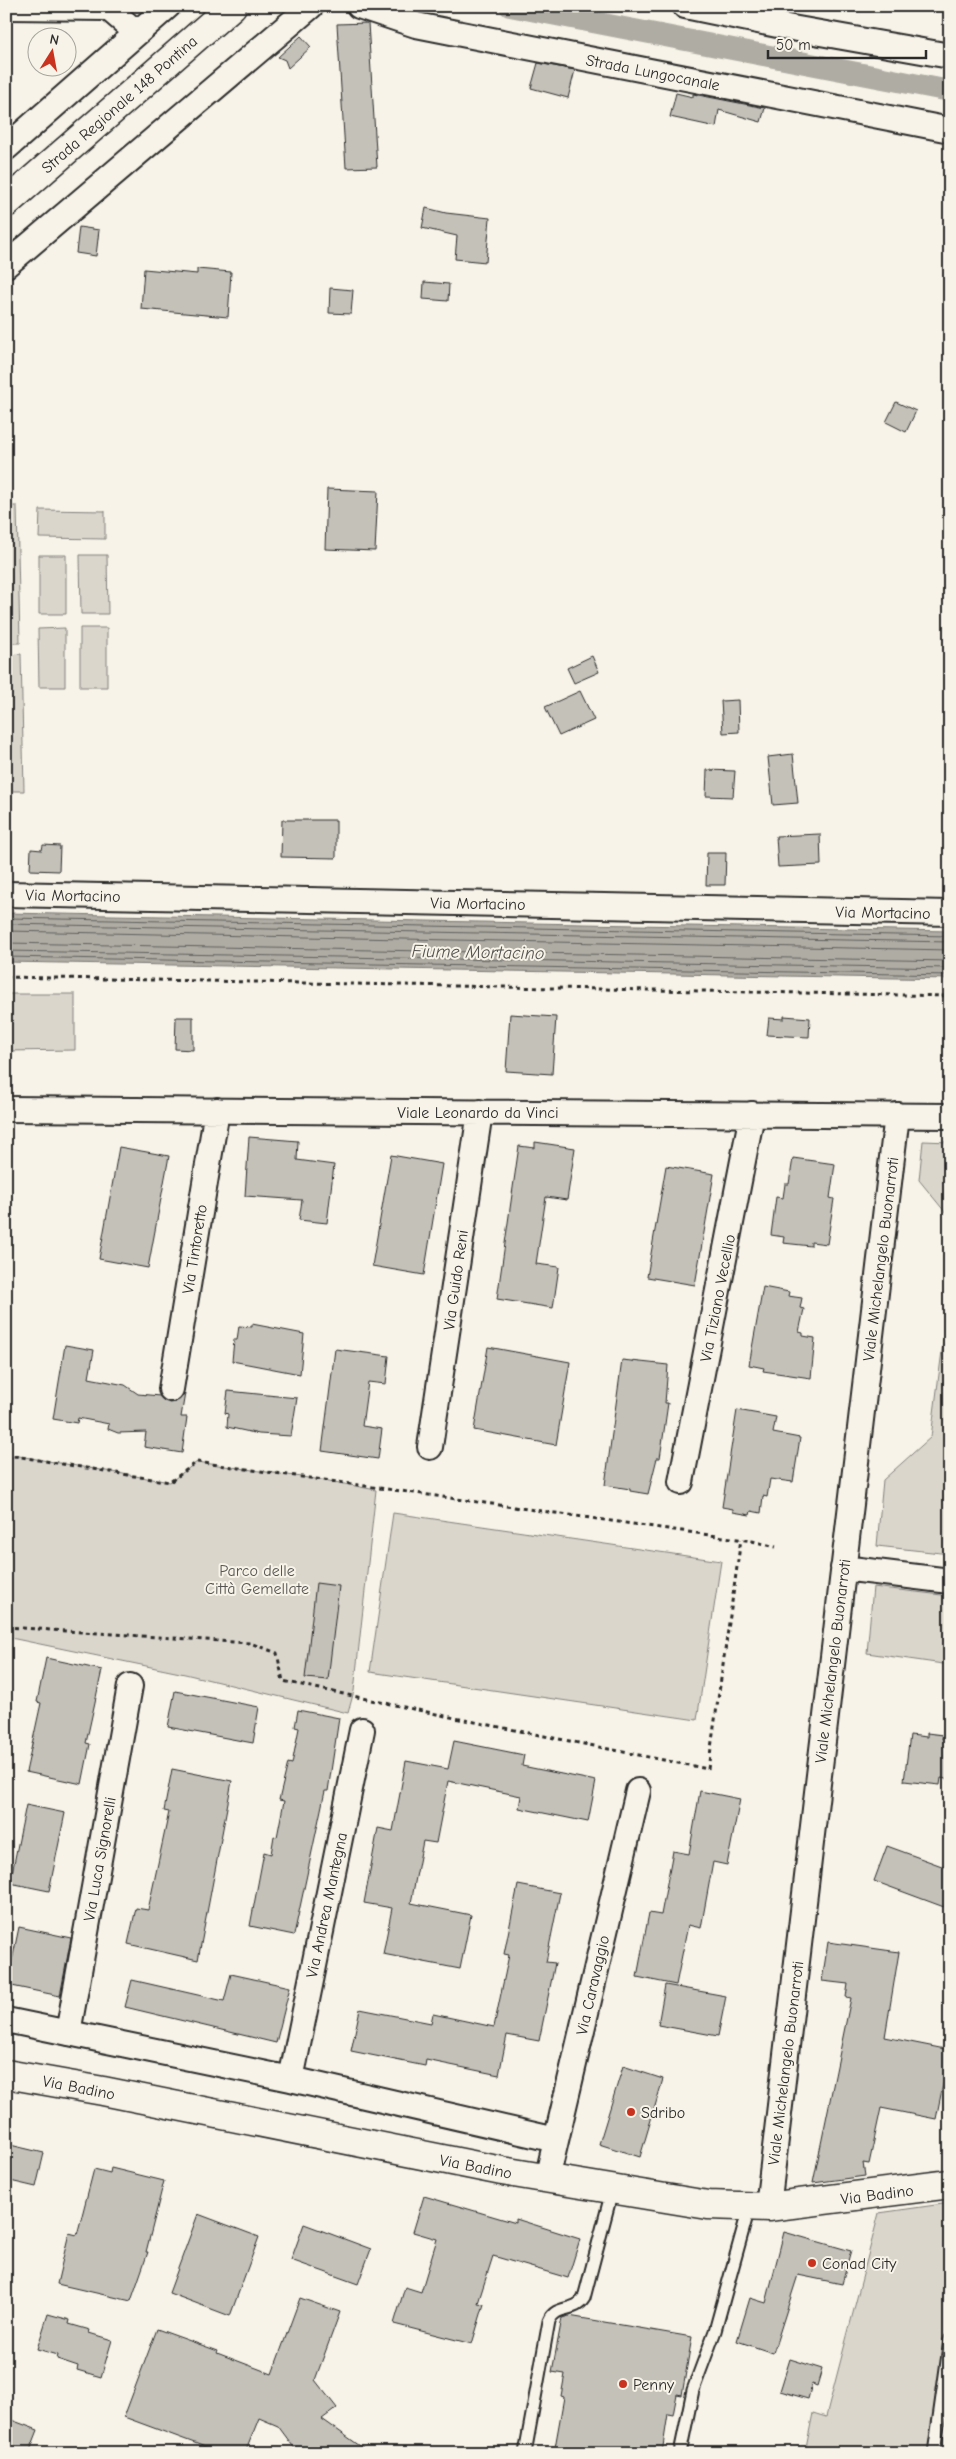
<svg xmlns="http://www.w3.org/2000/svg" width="956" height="2459" font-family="'Comic Neue',sans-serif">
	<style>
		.green { fill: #dad6cc; stroke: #82807c }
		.water { fill: #afaca4; stroke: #7a7874 }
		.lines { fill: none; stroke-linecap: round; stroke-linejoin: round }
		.shore { stroke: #605f5b; stroke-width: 1 }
		.canal { stroke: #afaca4; stroke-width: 22 }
		.building { fill: #c4c1b9; stroke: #2b2b2b }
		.lane-casing { stroke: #2b2b2b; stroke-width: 15 }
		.street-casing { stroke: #2b2b2b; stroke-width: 28 }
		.secondary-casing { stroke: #2b2b2b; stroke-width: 31 }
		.primary-casing { stroke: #2b2b2b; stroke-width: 31 }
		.path { stroke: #2b2b2b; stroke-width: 3; stroke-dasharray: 4 4; stroke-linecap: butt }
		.lane { stroke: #f7f3e8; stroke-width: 11 }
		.street { stroke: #f7f3e8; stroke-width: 24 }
		.secondary { stroke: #f7f3e8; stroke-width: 28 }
		.primary { stroke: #f7f3e8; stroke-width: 28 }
		.poi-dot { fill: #c8321e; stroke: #f7f3e8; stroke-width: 2 }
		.labels { text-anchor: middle; stroke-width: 4; stroke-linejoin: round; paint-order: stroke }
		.street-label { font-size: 16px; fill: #2b2b2b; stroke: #f7f3e8 }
		.park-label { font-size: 16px; fill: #575653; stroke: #f7f3e8 }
		.poi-label { font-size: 16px; fill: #2b2b2b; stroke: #f7f3e8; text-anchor: start }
		.water-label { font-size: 18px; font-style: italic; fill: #53524f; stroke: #f7f3e8 }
	</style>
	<rect width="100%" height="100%" fill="#f7f3e8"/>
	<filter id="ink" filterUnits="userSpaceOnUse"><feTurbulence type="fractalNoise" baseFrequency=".02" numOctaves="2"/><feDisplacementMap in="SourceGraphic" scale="10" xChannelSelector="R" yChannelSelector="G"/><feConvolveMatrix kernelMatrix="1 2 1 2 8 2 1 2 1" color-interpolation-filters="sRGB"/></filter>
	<g filter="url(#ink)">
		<!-- green -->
		<path class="green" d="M6,506H17L20,643H6Z
			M40,510L105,511V539L39,538Z
			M39,555H66V614H39Z
			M80,555H107L108,614H81Z
			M65,628V687H39L38,629Z
			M80,628H107V687H80Z
			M21,654L24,791H6V655Z
			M6,994H75V1050L6,1051Z
			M923,1141L950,1142V1218L919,1180Z
			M950,1288V1554L877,1546L883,1480L931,1437Z
			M19,1456L170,1482L197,1462L329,1481L376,1490L354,1691L348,1713L185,1674L6,1637V1458Z
			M393,1513L721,1561L697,1720L370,1672Z
			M873,1587L950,1596V1665L867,1653Z
			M950,2203V2431L945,2453H805L813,2413L826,2417L879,2213Z"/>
		<!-- water -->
		<path class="water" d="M6,913L950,931V979L6,962Z"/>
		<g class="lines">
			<!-- shore -->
			<path class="shore" d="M6,918L950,936
				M6,924L950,942
				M6,931L950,950
				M6,943L950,961
				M6,951L950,968
				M6,957L950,975"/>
			<!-- canal -->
			<path class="canal" d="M510,6L950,91"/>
		</g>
		<!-- building -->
		<path class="building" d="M368,23L377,167L346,168L337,24Z
			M301,36L311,47L288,68L285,60L278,57Z
			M538,63L575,70L568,98L531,88Z
			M676,93L693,97V94L765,108L761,122L719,110L716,127L670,117Z
			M426,208L446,213L490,218L486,262L455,259L457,236L422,228Z
			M79,227L99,230L96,256L76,253Z
			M144,269L197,274V269L231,272L228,317L141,309Z
			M424,282L449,284L448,301L423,299Z
			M330,288L353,290L351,314L329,313Z
			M896,402L916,411L906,432L886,422Z
			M327,489L378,491L375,551L325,549Z
			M592,656L599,672L574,683L567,668Z
			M580,691L594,720L559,736L545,707Z
			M738,700L739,732L723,733L721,701Z
			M793,754L798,803L773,805L768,757Z
			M707,770L735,771L733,797L706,796Z
			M282,820H336V858L281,857Z
			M820,834L821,865L778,867L776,836Z
			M43,845L60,846L59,871L30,870L31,849L42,850Z
			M707,853H726L725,885H706Z
			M510,1014L556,1017L552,1074L506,1071Z
			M784,1016L810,1018L809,1037L767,1035L769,1018L784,1019Z
			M176,1017H193V1050L175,1049Z
			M249,1137L298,1141L297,1160L334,1165L327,1223L299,1220L302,1200L245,1196Z
			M535,1142L575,1148L567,1200L546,1197L536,1264L559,1267L553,1308L497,1299L519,1146L535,1148Z
			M119,1147L169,1156L148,1268L99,1259Z
			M391,1155L442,1164L424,1275L372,1266Z
			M793,1158L835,1164L830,1198L834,1199L827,1244L811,1242V1246L783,1243L784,1237L771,1235L776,1197L783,1198L785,1184H789Z
			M666,1166L714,1174L695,1285L647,1277Z
			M763,1287L789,1292L788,1296L802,1298L800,1308L804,1309L799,1332L803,1333V1336L815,1338L811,1378L763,1371L764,1368L749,1365Z
			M252,1324L304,1334L300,1374L232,1361L234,1340H237L239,1326L252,1327Z
			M65,1345L94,1350L89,1378L125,1385L138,1394L160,1396L169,1403L176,1402L185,1393L181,1417H187L182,1453L144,1447L146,1432L118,1433L108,1429L109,1424L78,1418L77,1423L53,1419Z
			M488,1347L570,1362L556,1445L474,1430Z
			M335,1349L389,1356L386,1384L368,1382L362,1426L382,1429L378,1459L322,1451Z
			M622,1360L668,1365L665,1403H668L664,1431L660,1458H657L648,1494L630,1491V1489L605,1485Z
			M228,1391L297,1398L291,1436L259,1434L227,1427L228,1414L225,1413Z
			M737,1410L776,1417L773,1433L800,1438L793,1482L770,1479L767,1497L763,1496L761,1513L751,1511L750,1515L733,1512V1509L722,1507Z
			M316,1583L339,1586L328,1680L305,1678Z
			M46,1658L102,1670L86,1743L90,1744L82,1784L26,1772L41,1703L37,1702Z
			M175,1691L259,1707L253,1743L168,1727Z
			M298,1710L339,1718L328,1791H325L294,1935L250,1926L264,1852L271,1854L274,1836L277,1837L284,1801L279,1800L288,1763L292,1764L299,1728L295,1727Z
			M927,1733L943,1735L942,1739L950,1740V1780L941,1778L940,1785L904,1781L910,1735L927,1737Z
			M454,1741L524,1755L522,1766L596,1781L588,1822L519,1808L521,1796L448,1781L436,1843L423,1841L411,1903L471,1915L460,1969L383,1954L392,1908L364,1903L378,1828L393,1831L406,1761L448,1769Z
			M172,1769L232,1781L198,1960L128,1944L136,1908L148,1910L169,1812L164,1811Z
			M700,1791L740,1799L727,1865L713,1862L701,1928L688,1925L676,1985L637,1977L649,1913L661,1915L673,1851L689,1854Z
			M26,1805L65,1813L49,1891L10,1883Z
			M887,1846L950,1869V1890L944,1907L874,1881Z
			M518,1885L560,1893L546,1962L555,1963L539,2041L507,2035L499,2075L426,2060L425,2066L351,2051L360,2009L431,2023L433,2014L494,2027L509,1955L504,1954Z
			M19,1927L71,1938L60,1996L7,1985Z
			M828,1942L899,1952L885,2037L950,2050L936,2119L881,2108L869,2164L863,2163L865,2176L813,2183L851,1998L846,1997L848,1984L822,1981Z
			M231,1974L290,1987L276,2043L125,2007L132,1980L224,2001Z
			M665,1985L726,1996L718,2036L658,2025Z
			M623,2066L663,2079L640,2157L599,2144Z
			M6,2144L44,2153L36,2187L6,2180Z
			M111,2168L164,2181L146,2252H148L131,2301L57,2284L69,2233L77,2235L94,2169L110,2173Z
			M424,2196L516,2223V2219L580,2239L568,2278L493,2256L478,2303L484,2304L472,2344L394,2324L405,2287L421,2292L437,2239L413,2232Z
			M198,2214L259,2237L230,2316L169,2293Z
			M304,2224L371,2249L358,2284L291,2260Z
			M784,2232L851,2251L842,2284L798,2275L773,2353L737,2341L750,2298L766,2303Z
			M300,2298L340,2312L315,2380L337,2408L322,2419L370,2453H298L278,2426L259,2418L245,2453H206L208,2448L124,2417L157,2329L218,2351L217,2353L272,2374Z
			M48,2314L70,2320L69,2324L90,2330L89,2333L112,2340L101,2377L77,2370L78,2366L57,2359L58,2355L37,2349Z
			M569,2316L692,2337L682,2395L677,2394L673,2415L668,2414L662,2453H554L564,2397L561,2396L565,2374L552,2372L562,2318Z
			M790,2359L822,2369L817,2386L812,2384L808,2399L780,2391Z
			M6,2418L38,2430L29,2453H6Z"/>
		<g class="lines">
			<!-- lane casing -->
			<g class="lane-casing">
				<path id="lane" d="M525,2453L549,2321C556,2304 575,2313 584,2298L612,2191
					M680,2453L693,2390L715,2331L749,2208
					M934,2453L950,2340"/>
			</g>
			<!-- street casing -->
			<g class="street-casing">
				<path id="street" d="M359,6L416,25L950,130
					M685,6L792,28L950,56
					M6,7L108,8L137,33
					M6,148L168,6
					M6,265L311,6
					M6,894L950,913
					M6,1109L950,1116
					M171,1389L217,1110
					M430,1447L480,1112
					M681,1482L752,1114
					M843,1568L950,1581
					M6,2020L291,2079L556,2140
					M68,2033L130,1686
					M291,2079L362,1730
					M547,2179L638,1791
					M768,2207L897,1115"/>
			</g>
			<!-- secondary casing -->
			<g class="secondary-casing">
				<path id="secondary" d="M6,2074L103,2091L502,2171L708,2205L768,2207L950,2184"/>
			</g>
			<!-- primary casing -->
			<g class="primary-casing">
				<path id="primary" d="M6,203L232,6"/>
			</g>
			<!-- path -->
			<path class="path" d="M6,977L950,996
				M6,1458L15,1456L170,1482L197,1462L752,1541L776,1547
				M6,1627L250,1643L277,1653L283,1681L455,1718L708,1769L741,1539"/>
			<!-- lane -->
			<use href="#lane" class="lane"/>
			<!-- street -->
			<use href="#street" class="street"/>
			<!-- secondary -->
			<use href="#secondary" class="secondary"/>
			<!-- primary -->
			<use href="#primary" class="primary"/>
		</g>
	</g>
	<!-- markers -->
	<g class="poi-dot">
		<circle cx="631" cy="2112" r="5"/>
		<circle cx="812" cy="2263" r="5"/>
		<circle cx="623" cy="2384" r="5"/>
	</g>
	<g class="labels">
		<!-- street labels -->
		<g class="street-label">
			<text transform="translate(653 72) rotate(11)" y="6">Strada Lungocanale</text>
			<text transform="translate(119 104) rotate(-41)" y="6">Strada Regionale 148 Pontina</text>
			<text transform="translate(73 895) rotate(1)" y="6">Via Mortacino</text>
			<text transform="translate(478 903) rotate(1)" y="6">Via Mortacino</text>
			<text transform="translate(883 912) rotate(1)" y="6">Via Mortacino</text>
			<text x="478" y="1118">Viale Leonardo da Vinci</text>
			<text transform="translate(194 1249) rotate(-81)" y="6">Via Tintoretto</text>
			<text transform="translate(880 1259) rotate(-83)" y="6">Viale Michelangelo Buonarroti</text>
			<text transform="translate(455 1280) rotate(-82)" y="6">Via Guido Reni</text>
			<text transform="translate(717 1298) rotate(-79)" y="6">Via Tiziano Vecellio</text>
			<text transform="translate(832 1661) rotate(-83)" y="6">Viale Michelangelo Buonarroti</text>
			<text transform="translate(99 1859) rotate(-80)" y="6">Via Luca Signorelli</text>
			<text transform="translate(326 1905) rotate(-78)" y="6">Via Andrea Mantegna</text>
			<text transform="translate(592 1985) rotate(-77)" y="6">Via Caravaggio</text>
			<text transform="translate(785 2063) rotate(-83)" y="6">Viale Michelangelo Buonarroti</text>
			<text transform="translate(79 2087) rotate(11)" y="6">Via Badino</text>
			<text transform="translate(476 2166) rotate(11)" y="6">Via Badino</text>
			<text transform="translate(877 2194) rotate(-7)" y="6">Via Badino</text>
		</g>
		<!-- park labels -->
		<g class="park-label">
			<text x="257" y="1576">Parco delle<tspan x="257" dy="18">Città Gemellate</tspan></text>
		</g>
		<!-- poi labels -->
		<g class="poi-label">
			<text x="641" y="2118">Sdribo</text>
			<text x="822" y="2269">Conad City</text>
			<text x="633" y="2390">Penny</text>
		</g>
		<!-- water labels -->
		<g class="water-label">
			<text transform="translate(478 952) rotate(1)" y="6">Fiume Mortacino</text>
		</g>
	</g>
	<!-- margin -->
	<rect width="956" height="2459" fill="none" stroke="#f7f3e8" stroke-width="25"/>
	<rect x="12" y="12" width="931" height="2434" fill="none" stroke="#2b2b2b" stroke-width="2" filter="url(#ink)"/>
	<!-- north arrow -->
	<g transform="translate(52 52) rotate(11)"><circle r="24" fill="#f7f3e8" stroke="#a5a39c"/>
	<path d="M0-4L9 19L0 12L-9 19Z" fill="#c8321e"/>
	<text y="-8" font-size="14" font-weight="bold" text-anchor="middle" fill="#2b2b2b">N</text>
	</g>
	<!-- scale -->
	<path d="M768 50v8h158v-8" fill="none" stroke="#2b2b2b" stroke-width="2.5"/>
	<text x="776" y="50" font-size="15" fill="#2b2b2b" stroke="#f7f3e8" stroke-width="4" paint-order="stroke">50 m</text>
</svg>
